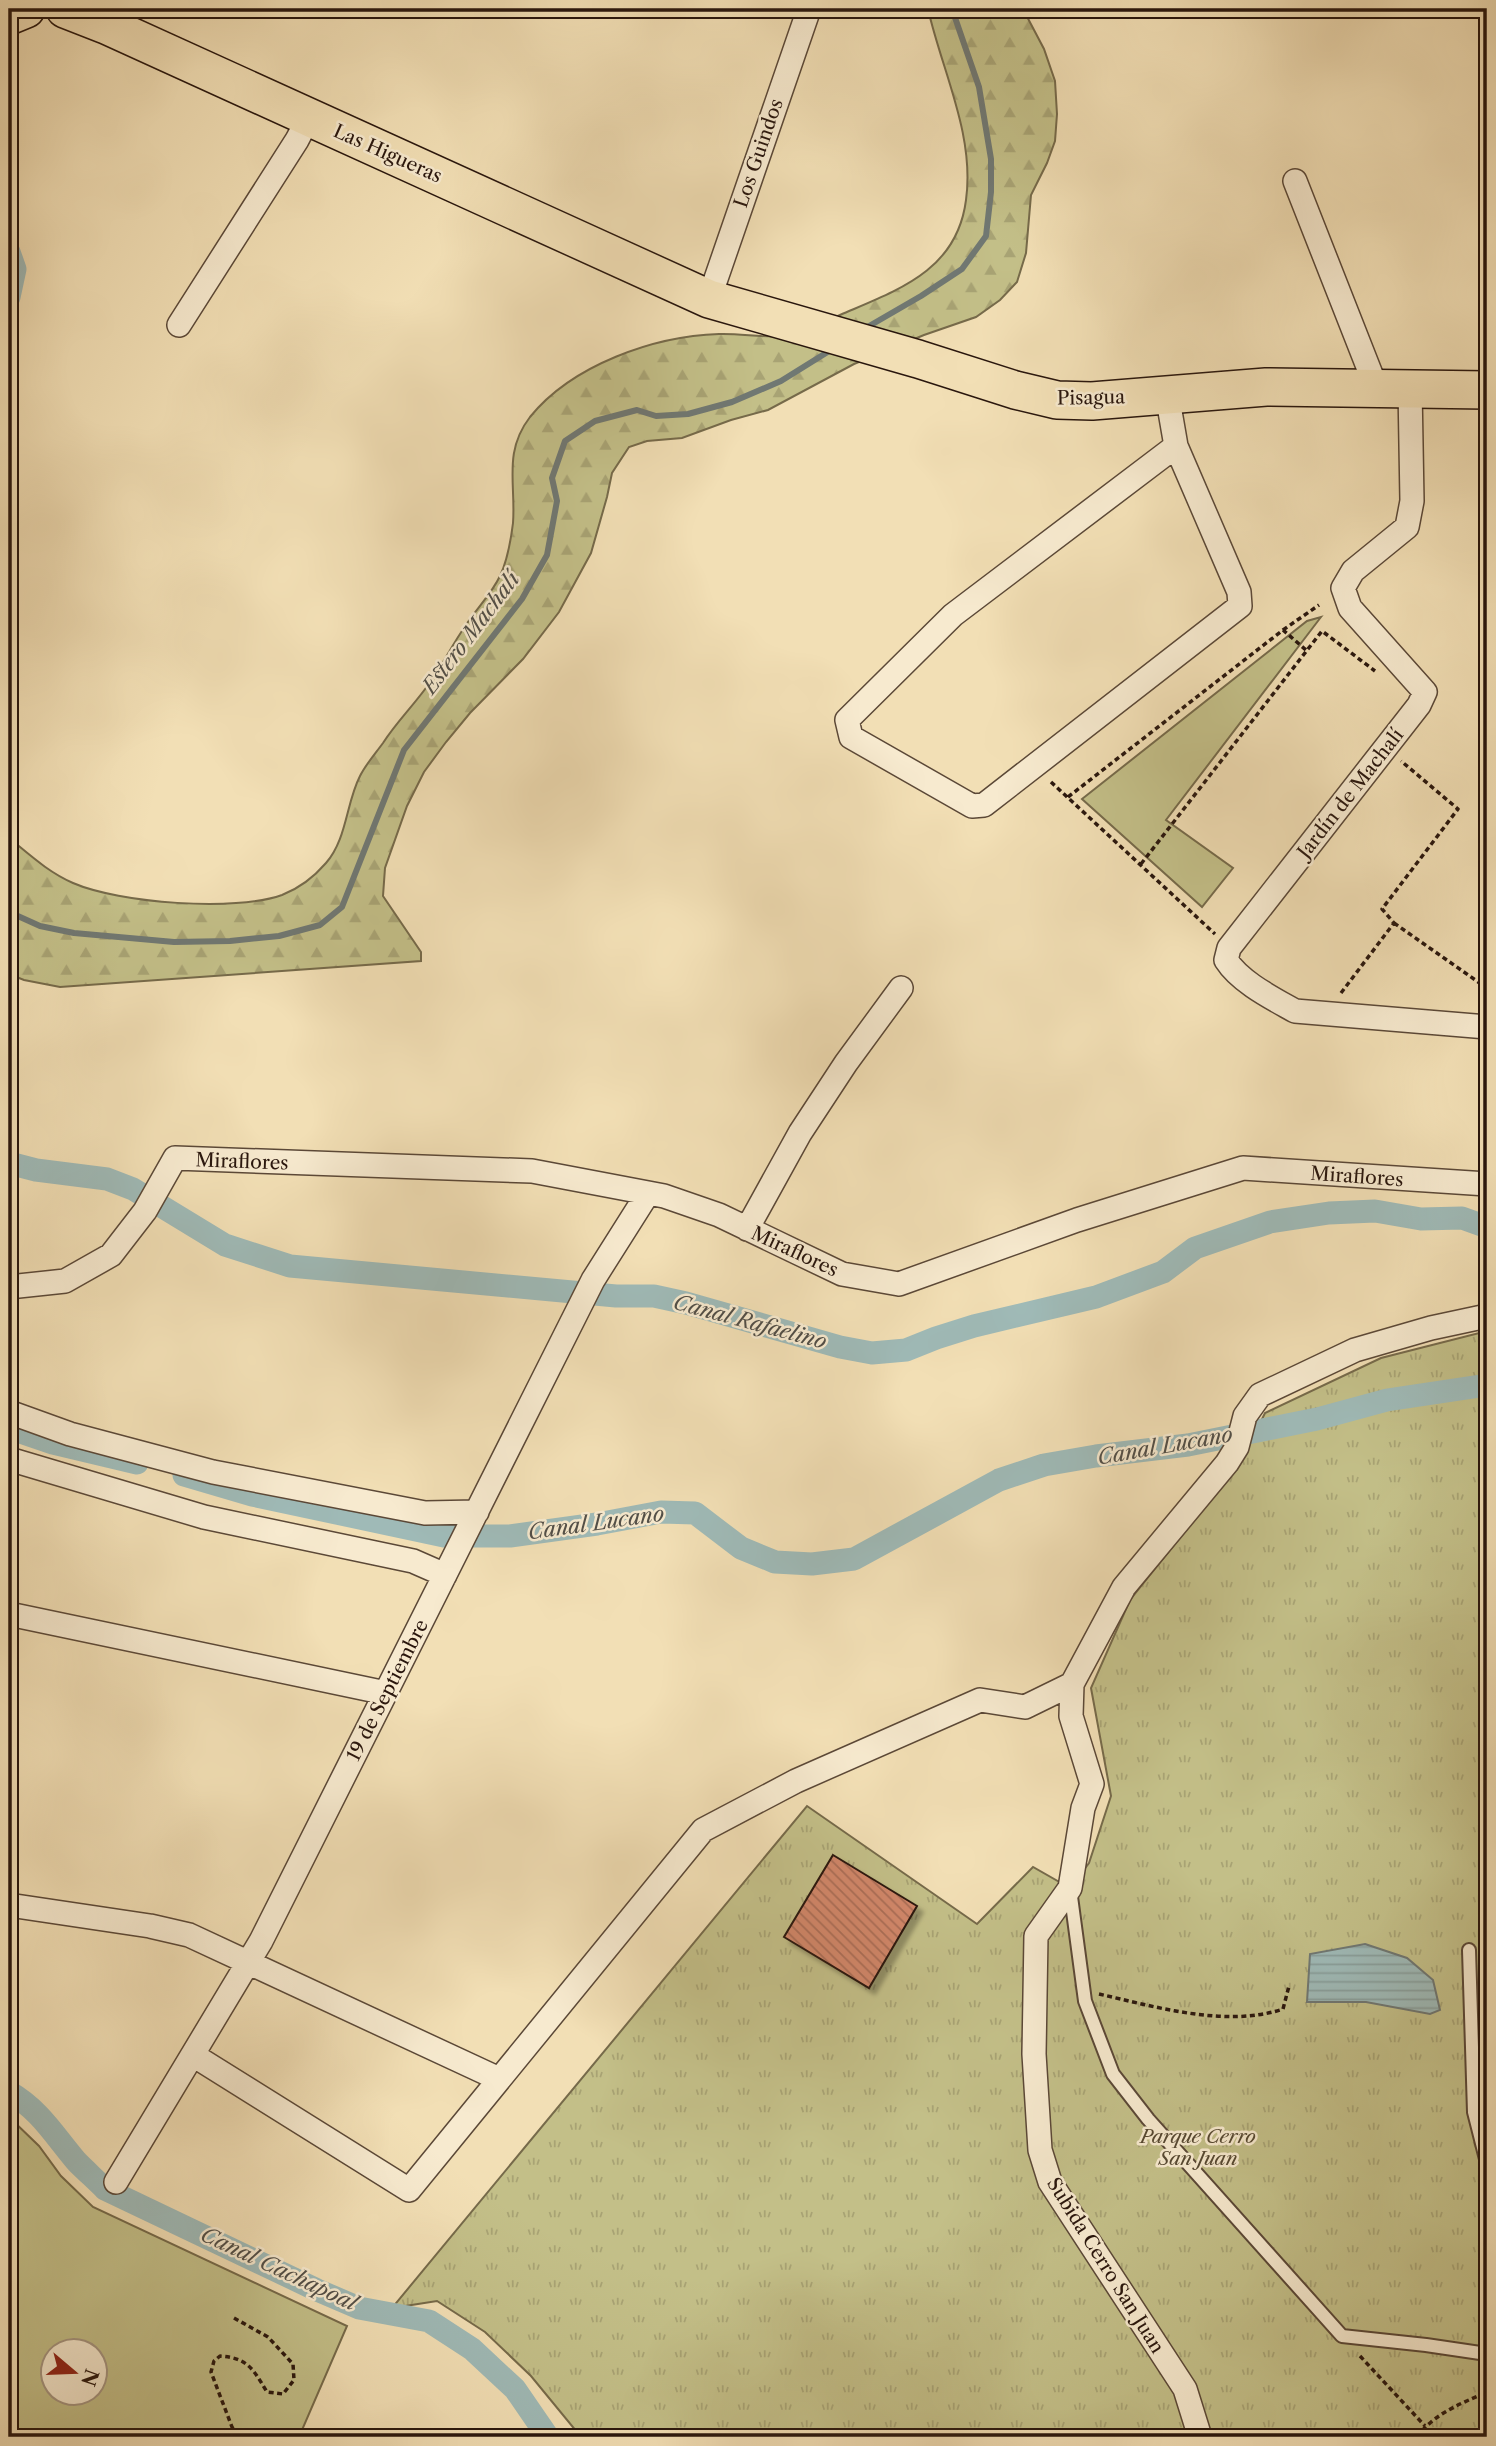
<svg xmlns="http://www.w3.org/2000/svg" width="1496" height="2446" font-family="'Libre Caslon Text',serif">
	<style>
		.grass { fill: #c3bf88; stroke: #766a4a; stroke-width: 2; fill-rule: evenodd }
		.forest { fill: url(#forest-firs); stroke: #766a4a; stroke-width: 2 }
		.park { fill: url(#park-tufts); stroke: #766a4a; stroke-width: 2 }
		.water { fill: url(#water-rules); stroke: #707873; stroke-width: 2 }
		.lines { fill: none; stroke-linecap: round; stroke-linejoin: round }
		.stream { stroke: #707873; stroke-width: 6 }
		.canal { stroke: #9fbab7; stroke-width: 23 }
		.building { fill: url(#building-back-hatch); stroke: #29160d; stroke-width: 2; filter: url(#shadow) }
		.lane-casing { stroke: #5b4837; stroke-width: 16 }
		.street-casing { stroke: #5b4837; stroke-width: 26 }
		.primary-casing { stroke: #29160d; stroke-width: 40 }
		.path { stroke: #29160d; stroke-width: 3.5; stroke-dasharray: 5 3.5; stroke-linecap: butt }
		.lane { stroke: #f7eacf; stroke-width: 12 }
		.street { stroke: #f7eacf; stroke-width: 23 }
		.primary { stroke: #f2dfb5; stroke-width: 37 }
		.labels { text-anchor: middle; stroke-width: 5; stroke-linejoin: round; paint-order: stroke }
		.street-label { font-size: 19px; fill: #29160d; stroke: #f7eacf }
		.park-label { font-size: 19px; font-style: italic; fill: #574932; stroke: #f7eacf }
		.water-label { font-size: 21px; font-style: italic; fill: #524f48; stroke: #f7eacf }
	</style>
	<defs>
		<pattern id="forest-firs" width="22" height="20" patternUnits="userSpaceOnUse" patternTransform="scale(1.75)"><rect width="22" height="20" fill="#c3bf88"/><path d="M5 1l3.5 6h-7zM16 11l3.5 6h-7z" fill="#a8a374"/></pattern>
		<pattern id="park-tufts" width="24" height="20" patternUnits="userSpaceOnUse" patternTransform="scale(1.75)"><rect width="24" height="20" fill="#c3bf88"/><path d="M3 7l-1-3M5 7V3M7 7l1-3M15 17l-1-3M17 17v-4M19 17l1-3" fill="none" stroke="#a8a374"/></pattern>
		<pattern id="water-rules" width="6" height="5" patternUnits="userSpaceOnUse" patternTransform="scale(1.75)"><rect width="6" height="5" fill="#9fbab7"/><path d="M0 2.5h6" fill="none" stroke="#899f9c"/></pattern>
		<pattern id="building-back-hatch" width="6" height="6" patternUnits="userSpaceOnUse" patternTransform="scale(1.75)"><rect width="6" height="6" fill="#d2876b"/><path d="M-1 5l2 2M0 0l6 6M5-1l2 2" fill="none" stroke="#aa6d56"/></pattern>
		<filter id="shadow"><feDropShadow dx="6" dy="6" stdDeviation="2" flood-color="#0004"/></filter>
	</defs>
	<rect width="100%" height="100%" fill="#f2dfb5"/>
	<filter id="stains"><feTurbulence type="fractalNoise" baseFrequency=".00286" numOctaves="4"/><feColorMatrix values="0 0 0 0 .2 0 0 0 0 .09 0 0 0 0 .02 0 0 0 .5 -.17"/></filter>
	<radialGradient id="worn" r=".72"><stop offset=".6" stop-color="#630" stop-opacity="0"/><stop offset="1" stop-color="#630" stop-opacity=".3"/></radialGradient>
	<!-- grass -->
	<path class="grass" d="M1321,617L1166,820L1233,868L1202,907L1082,799L1307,621Z
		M9,2117L39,2146L61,2176L93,2207L347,2326L299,2437H9ZM52,2352H94V2394H52Z"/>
	<!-- forest -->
	<path class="forest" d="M928,9H1023L1044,49L1055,81L1057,114L1055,141L1047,163L1031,195L1026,253L1017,282L1000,300L976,317L924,335L854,364L768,410L731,420L682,438L647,441L629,447L612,473L607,497L591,553L559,612L523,659L470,713L446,742L424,772L407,806L385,868L383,896L421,952V961L60,987L24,980L9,974V838C30,855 48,872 73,883C119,903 235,912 282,895C300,888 314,877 326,863C347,839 346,803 360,776C366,764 375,754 383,743C397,721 416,703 431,681C443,664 452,645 464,628C475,610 491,595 500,576C507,561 511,539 513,523C516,484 503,452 530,417C572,365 654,336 719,334C744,333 774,340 797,334C812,330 827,321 840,315C898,290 957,271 966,200C975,135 942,71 928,9Z"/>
	<!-- park -->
	<path class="park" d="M1487,1331V2437H581L531,2376L485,2332L437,2301L392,2308L807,1806L977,1924L1033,1867L1070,1888L1089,1863L1111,1796L1091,1688L1130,1600L1242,1460L1265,1413L1381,1358Z"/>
	<!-- water -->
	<path class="water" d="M1365,1944L1407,1958L1433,1980L1440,2010L1430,2014L1366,2002H1307L1310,1954Z"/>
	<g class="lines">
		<!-- stream -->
		<path class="stream" d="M864,329L921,296L962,269L986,236L991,192V159L979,87L952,9
			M9,912L40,926L74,933L174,942L230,941L279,936L320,925L342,907L404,750L522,599L547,555L557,501L552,478L565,441L595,421L637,410L656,416L688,414L732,402L781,381L834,348"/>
		<!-- canal -->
		<path class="canal" d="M9,252L15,269L9,297
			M9,1163L36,1170L107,1179L133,1189L225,1245L290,1266L616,1296H654L686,1303L840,1347L872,1353L906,1350L936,1338L974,1326L1096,1297L1163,1272L1195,1248L1270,1222L1329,1213L1375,1211L1421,1219L1462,1218L1487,1227
			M9,1428L53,1443L137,1463
			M184,1475L252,1495L444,1536H510L597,1524L661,1512L695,1513L741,1548L775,1562L812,1564L854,1559L999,1480L1044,1465L1096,1456L1188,1445L1317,1419L1387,1400L1487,1385
			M9,2092C40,2110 54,2135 77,2162C86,2171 96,2180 105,2189L317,2290L359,2308L429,2321L472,2349L515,2389L548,2437"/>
	</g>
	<!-- building -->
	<path class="building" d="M833,1855L917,1906L869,1988L784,1937Z"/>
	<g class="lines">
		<!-- lane casing -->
		<g class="lane-casing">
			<path id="lane" d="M1070,1889L1085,2001L1113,2074L1148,2119L1342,2336L1426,2345L1487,2354
				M1469,1950L1474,2112L1487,2163"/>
		</g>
		<!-- street casing -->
		<g class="street-casing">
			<path id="street" d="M1295,181L1376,387
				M709,299L809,9
				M179,325L297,140L309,117
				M1410,388L1412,501L1407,527L1353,571L1343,588L1350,608L1425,692L1419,705L1229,948L1226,960C1240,982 1272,998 1295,1011L1487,1027
				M1167,394L1176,446L1239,592L1240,606L984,805L972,806L851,737L847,720L953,615L1176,446
				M747,1229L800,1133L846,1063L901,988
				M9,1287L65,1281L111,1255L145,1211L175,1158L532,1171L664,1196L719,1215L842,1274L899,1284L1077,1220L1243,1168L1487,1184
				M9,1412L70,1434L213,1472L425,1513L477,1512
				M9,1459L204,1517L413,1561L445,1575
				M9,1614L386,1693
				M9,1905L150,1926L189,1935L499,2079
				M193,2055L409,2190L703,1830L796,1781L980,1700L1025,1707L1072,1684
				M116,2182L261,1941L593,1280L648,1193
				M1200,2437L1185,2389L1050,2182L1040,2150L1034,2054L1036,1936L1070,1888L1083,1808L1092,1784L1071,1716L1072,1684L1124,1587L1227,1463L1237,1447L1245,1416L1260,1395L1355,1350L1431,1328L1487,1316"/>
		</g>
		<!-- primary casing -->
		<g class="primary-casing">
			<path id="primary" d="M65,9L106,25L709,299L918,359L1015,390L1057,400L1092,401L1266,387L1487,390
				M9,16L26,9"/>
		</g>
		<!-- path -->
		<path class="path" d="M1283,630L1319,605
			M1051,782L1215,934
			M1068,797L1283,630L1306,650
			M1141,864L1322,631L1375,671
			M1394,923L1481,984L1487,1004
			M1341,993L1394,923L1382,909L1458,809L1401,761
			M1099,1994C1156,2007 1227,2028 1283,2009L1289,1986
			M234,2318L268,2337L293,2364L294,2380L283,2394L267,2392C253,2369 248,2358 220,2356L214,2361L211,2372L232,2427L239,2437
			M1360,2356L1425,2426
			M1417,2437C1435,2413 1460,2404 1487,2392"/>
		<!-- lane -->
		<use href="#lane" class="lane"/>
		<!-- street -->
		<use href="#street" class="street"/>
		<!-- primary -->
		<use href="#primary" class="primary"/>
	</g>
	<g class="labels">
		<!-- street labels -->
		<g class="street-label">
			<text transform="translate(388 153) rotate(24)" y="7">Las Higueras</text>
			<text transform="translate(758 153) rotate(-71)" y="7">Los Guindos</text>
			<text transform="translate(1091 397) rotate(-1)" y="7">Pisagua</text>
			<text transform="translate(1350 793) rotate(-52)" y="7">Jardín de Machalí</text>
			<text transform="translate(242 1161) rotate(2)" y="7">Miraflores</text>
			<text transform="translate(1357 1176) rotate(4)" y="7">Miraflores</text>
			<text transform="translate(795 1251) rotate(25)" y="7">Miraflores</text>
			<text transform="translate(387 1690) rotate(-63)" y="7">19 de Septiembre</text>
			<text transform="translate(1106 2265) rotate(58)" y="7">Subida Cerro San Juan</text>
		</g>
		<!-- park labels -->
		<g class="park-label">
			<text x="1198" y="2143">Parque Cerro<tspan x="1198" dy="22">San Juan</tspan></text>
		</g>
		<!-- water labels -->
		<g class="water-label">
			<text transform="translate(471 633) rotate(-53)" y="7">Estero Machalí</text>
			<text transform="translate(750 1322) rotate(15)" y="7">Canal Rafaelino</text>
			<text transform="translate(1165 1446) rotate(-10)" y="7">Canal Lucano</text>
			<text transform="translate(596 1523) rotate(-8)" y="7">Canal Lucano</text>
			<text transform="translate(279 2269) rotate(25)" y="7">Canal Cachapoal</text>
		</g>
	</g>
	<!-- margin -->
	<rect width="1496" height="2446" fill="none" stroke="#f2dfb5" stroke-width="35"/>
	<rect x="10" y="10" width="1475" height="2425" fill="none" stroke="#29160d" stroke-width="3.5"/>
	<rect x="18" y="18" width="1461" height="2411" fill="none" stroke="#29160d" stroke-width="2"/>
	<!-- north arrow -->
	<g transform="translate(74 2372) rotate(109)"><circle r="33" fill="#f7eacf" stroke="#a59581" stroke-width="2"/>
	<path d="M0-5L12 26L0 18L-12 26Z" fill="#8f2418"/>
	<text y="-10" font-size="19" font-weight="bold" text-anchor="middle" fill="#29160d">N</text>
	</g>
	<rect width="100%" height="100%" filter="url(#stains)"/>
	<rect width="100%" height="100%" fill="url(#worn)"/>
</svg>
